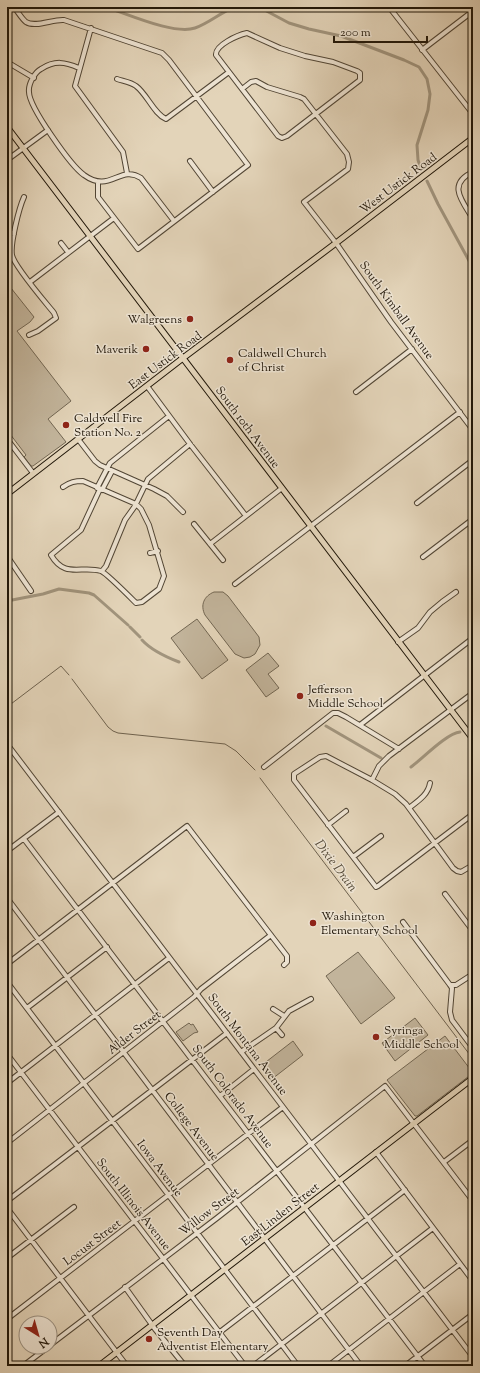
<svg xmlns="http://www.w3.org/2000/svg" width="480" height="1373" font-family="'Sorts Mill Goudy',serif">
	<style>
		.green { fill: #c2b49b; stroke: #726652 }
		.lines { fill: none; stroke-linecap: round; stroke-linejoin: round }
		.stream { stroke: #6e624f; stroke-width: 1 }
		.canal { stroke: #a1947d; stroke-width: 3 }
		.minor-casing { stroke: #524635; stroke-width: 6 }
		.major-casing { stroke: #211709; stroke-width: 7 }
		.minor { stroke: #ede3d2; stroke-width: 4 }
		.major { stroke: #e3d4b9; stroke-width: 5 }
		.poi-dot { fill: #8f2418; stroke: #ede3d2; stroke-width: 1.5 }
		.labels { text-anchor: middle; stroke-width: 3; stroke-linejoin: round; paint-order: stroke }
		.street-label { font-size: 12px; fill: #211709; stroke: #ede3d2 }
		.poi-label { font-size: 12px; fill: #211709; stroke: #ede3d2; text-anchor: start }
		.water-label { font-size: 13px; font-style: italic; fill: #544937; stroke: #ede3d2 }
	</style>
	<rect width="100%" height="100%" fill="#e3d4b9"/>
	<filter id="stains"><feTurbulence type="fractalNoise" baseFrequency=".005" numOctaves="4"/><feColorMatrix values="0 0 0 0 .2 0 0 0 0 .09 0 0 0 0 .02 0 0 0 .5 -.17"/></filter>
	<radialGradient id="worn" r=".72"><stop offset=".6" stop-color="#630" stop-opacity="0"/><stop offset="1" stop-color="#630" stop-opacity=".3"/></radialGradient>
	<!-- green -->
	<path class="green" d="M7,283L34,317L30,322L17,331L71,401L48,419L66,442L33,466H31L24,457L26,455L7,430Z
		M214,592H223L228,596L259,637L260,645L255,654L250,657L244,658L235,654L205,615C200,605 204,596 214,592Z
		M197,619L228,660L202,679L171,638Z
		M268,653L279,666L268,674L279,688L266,697L246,670Z
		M358,952L395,998L361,1024L326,976Z
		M415,1018L428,1035L395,1061L382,1043Z
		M189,1023L191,1025L193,1024L198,1032L194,1033L183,1041L176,1032Z
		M445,1036L473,1073L417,1116H415L387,1080Z
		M293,1041L303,1055L272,1079L262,1065Z"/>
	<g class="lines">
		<!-- stream -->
		<path class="stream" d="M72,679L108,727L113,731L118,733L225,744L236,751L255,770
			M7,707L61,666L69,675
			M260,778L473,1059"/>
		<!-- canal -->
		<path class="canal" d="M106,7C128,14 174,35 195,28C209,23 220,13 234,7
			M259,7L289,23L309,29L341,36L404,60L419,67L427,79L430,94L428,110L417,145L418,160L421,169
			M427,181L438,204L473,268
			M7,601L43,594L59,589L89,593L94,595L128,625
			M130,627L140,637
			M142,640C152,651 166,657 179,662
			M326,726L381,758
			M411,767C422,759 447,733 460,732"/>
		<!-- minor casing -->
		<g class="minor-casing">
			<path id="minor" d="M14,7C18,12 22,19 26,22C35,28 53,19 64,20L162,53L169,60L248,165L138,249L98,197V182
				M389,7L473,114
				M91,28L75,86L123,152L127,173
				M247,33L280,48L305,56L333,62L357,71L360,73V80L287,136L282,138L278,136L216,55C215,45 238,35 247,33Z
				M422,50L473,11
				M7,62L34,78
				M79,68C65,62 55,60 41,69C35,72 28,84 29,92C29,107 71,166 84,175C110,194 120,164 141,178L174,221
				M117,79C123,81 131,82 136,86C147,94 154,114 166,119L229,72
				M242,89L251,82L256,81L267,87L300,97L304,99L347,154L349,162L348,169L304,202L336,243L391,322L473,430
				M7,160L48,130
				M190,161L213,192
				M473,172C446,184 463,202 473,219
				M24,197C19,208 10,244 12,255C14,266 46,303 54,313L56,318L38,331L29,335
				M7,233L14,234
				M61,243L68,252
				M30,282L114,218
				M147,386L190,444L246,516
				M356,392L412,349
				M7,439L33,473
				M78,439L95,461L100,465L154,489L167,496L183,512
				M63,487C70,482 75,481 83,481L136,504L141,509L149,525L164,576L159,589L142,602L136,603C131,598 106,573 101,571C81,565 65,579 51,555L81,530L100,489
				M97,488L110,463L169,416
				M102,490L112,471
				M417,503L473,460
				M194,524L223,560
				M210,544L282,488
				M7,547L9,559L31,591
				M150,553L158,551
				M423,557L473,519
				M102,571L106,566L125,520L135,506L148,479L190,444
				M235,584L460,412
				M398,642L418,628L430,612L442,602L456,592
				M360,725L473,638
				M7,744L473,1357
				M264,767L333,713H338L346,717L399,749
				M372,780L379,766L389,756L473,693
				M409,808C418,801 428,795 430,783
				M473,814L378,886L376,887L294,780V774L320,757L326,756L372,780L395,794L406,804L453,868L457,871L461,872L473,865
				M328,825L346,811
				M24,839L425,1366
				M7,851L59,812
				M353,857L381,836
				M445,894L473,931
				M7,898L361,1366
				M403,922L450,985L452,988L450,1012L452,1020L473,1048
				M468,924L473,919
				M7,964L187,826L287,956V962L284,965
				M7,982L298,1366
				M450,985H456L473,974
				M27,1008L107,947
				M273,1009L284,1016
				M276,1028L282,1035
				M241,1052L276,1028L289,1011L311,999
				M7,1054L245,1366
				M7,1083L169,958
				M220,1096L254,1069
				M7,1143L194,997L201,989L271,935
				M376,1152L473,1281
				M444,1162L473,1140
				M7,1201L227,1033
				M7,1208L127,1366
				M7,1258L74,1207
				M125,1287L155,1329L185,1366
				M7,1319L283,1107
				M220,1332L405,1190
				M50,1345L217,1218L385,1086L473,1201
				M23,1366L48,1347
				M253,1366L433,1228
				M328,1366L460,1264
				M405,1366L473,1314"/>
		</g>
		<!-- major casing -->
		<g class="major-casing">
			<path id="major" d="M7,127L473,739
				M7,494L183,358L336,243L473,138
				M7,1364L9,1366
				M99,1366L473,1078"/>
		</g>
		<!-- minor -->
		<use href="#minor" class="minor"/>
		<!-- major -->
		<use href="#major" class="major"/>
	</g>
	<!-- markers -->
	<g class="poi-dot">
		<circle cx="190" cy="319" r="4"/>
		<circle cx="146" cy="349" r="4"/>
		<circle cx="230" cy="360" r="4"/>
		<circle cx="66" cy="425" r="4"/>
		<circle cx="300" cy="696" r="4"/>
		<circle cx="313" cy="923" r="4"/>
		<circle cx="376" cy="1037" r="4"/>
		<circle cx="149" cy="1339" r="4"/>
	</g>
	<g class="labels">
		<!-- street labels -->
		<g class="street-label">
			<text transform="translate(398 183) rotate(-37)" y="4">West Ustick Road</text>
			<text transform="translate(397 310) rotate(54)" y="4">South Kimball Avenue</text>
			<text transform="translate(165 360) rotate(-37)" y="4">East Ustick Road</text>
			<text transform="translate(248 427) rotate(53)" y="4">South 10th Avenue</text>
			<text transform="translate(134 1032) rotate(-38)" y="4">Alder Street</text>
			<text transform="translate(248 1044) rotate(53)" y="4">South Montana Avenue</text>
			<text transform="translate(233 1096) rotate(53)" y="4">South Colorado Avenue</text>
			<text transform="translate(192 1126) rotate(53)" y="4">College Avenue</text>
			<text transform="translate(160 1168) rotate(53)" y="4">Iowa Avenue</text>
			<text transform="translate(134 1204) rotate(52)" y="4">South Illinois Avenue</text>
			<text transform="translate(209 1211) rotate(-37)" y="4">Willow Street</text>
			<text transform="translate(280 1214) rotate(-38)" y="4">East Linden Street</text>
			<text transform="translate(92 1242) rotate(-37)" y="4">Locust Street</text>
		</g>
		<!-- poi labels -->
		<g class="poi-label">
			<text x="182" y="323" text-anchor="end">Walgreens</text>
			<text x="138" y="353" text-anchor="end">Maverik</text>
			<text x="238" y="357">Caldwell Church<tspan x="238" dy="14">of Christ</tspan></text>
			<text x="74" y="422">Caldwell Fire<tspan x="74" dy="14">Station No. 2</tspan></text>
			<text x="308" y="693">Jefferson<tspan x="308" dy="14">Middle School</tspan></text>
			<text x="321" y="920">Washington<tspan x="321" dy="14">Elementary School</tspan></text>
			<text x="384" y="1034">Syringa<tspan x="384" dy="14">Middle School</tspan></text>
			<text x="157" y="1336">Seventh Day<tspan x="157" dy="14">Adventist Elementary</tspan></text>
		</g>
		<!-- water labels -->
		<g class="water-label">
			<text transform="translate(337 865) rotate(53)" y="5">Dixie Drain</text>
		</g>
	</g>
	<!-- margin -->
	<rect width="480" height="1373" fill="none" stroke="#e3d4b9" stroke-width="24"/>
	<rect x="8" y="8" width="464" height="1357" fill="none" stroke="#211709" stroke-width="2"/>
	<rect x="12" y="12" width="456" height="1349" fill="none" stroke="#211709"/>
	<!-- north arrow -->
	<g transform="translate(38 1335) rotate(143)"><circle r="19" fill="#ede3d2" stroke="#9b9182"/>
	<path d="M0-3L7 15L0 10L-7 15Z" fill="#8f2418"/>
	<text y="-6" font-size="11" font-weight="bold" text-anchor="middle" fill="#211709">N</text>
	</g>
	<!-- scale -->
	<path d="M334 36v6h93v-6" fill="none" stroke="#211709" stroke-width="2"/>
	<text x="340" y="36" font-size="12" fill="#211709" stroke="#ede3d2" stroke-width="3" paint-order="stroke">200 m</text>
	<rect width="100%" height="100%" filter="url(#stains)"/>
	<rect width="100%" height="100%" fill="url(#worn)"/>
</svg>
